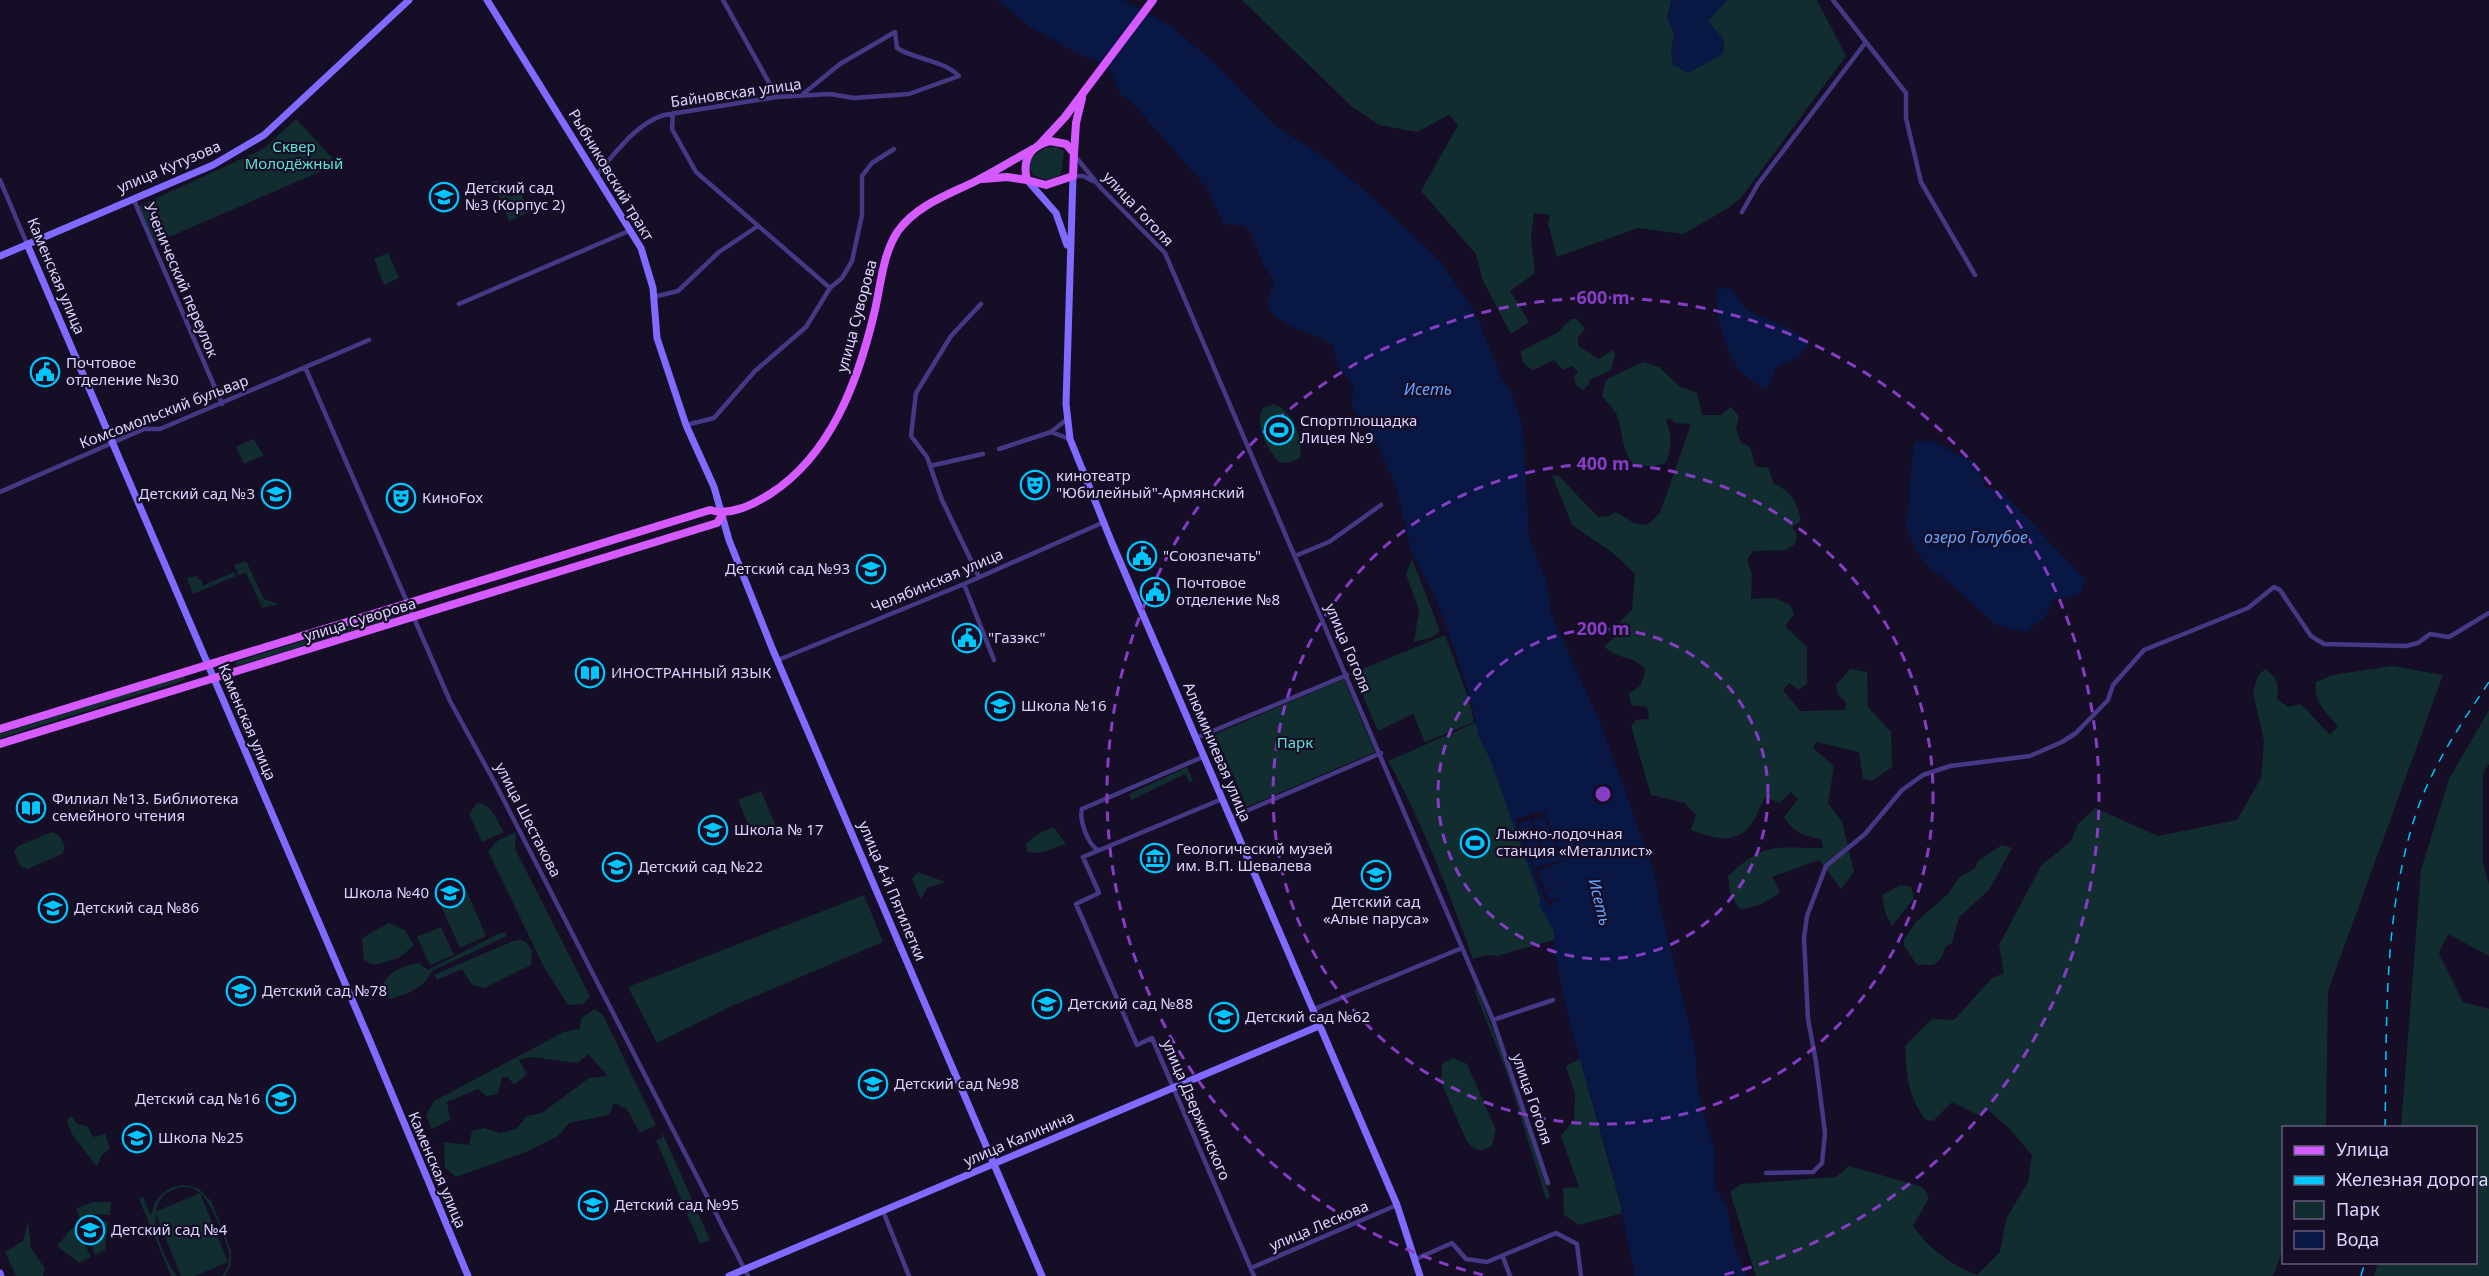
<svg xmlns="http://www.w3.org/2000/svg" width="2489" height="1276" font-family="'Noto Sans',sans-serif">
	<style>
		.green { fill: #112d30 }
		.water { fill: #091744 }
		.pier { fill: #150e26 }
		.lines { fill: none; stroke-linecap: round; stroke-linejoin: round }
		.street { stroke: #453986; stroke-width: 4.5 }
		.secondary { stroke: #806aff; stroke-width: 7 }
		.primary { stroke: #d55aff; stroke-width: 8 }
		.rail { stroke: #00c6fe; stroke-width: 1.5; stroke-dasharray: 9 8; stroke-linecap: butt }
		.ring { fill: none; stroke: #853dc5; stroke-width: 3; stroke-dasharray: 10 8 }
		.labels { text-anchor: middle; stroke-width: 4.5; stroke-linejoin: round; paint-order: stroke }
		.street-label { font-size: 15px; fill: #ddd3ff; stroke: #150e26 }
		.park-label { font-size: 15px; fill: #5ce2d0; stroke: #150e26 }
		.poi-label { font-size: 15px; fill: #ddd3ff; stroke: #150e26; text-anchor: start }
		.water-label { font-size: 16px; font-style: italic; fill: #61a3ff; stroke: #150e26 }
		.centre { fill: #853dc5; stroke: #150e26; stroke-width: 3 }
		.ring-label { font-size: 18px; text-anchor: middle; font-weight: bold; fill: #853dc5; stroke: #150e26; stroke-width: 4.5; stroke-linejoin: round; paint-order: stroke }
	</style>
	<rect width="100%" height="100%" fill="#150e26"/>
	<!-- green -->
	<path class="green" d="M1242,0H1817L1846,56L1740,199L1725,210L1683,234L1638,228L1557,257L1548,224L1550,215L1534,213L1531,238L1535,273L1510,291L1529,322L1511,334L1483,281L1476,254L1421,191L1458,125L1449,115L1417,132L1379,125L1350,105Z
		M296,119L338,164L155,243L139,206L263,149Z
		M1057,147L1064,151L1061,175L1047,180L1033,175L1029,166L1032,157L1045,148Z
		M497,180L502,191L510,197L521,193L529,212L509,221L492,182Z
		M388,253L399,278L384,285L374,259Z
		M1571,319H1577L1585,329L1578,337V346L1599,359L1613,350L1615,355L1611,370L1589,380V384L1583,390L1576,385L1574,377L1578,371L1572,366L1563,370L1554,360L1533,370C1524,365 1521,361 1521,351L1557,333Z
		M1643,362L1659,367L1679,386L1697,393L1702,415H1721L1731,407L1739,417L1736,428L1741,443L1750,447L1756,467H1768L1774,484C1792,491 1797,503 1801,521L1792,527L1797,535L1795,544L1786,550L1753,551L1747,560L1752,574L1751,599L1775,598L1790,605L1794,614L1785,626L1807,647V683L1799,690L1789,683L1783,690L1800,711L1844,710L1847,704L1838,694L1836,685L1850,669L1867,672L1868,707L1891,732L1892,767L1872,781L1863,778L1859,752L1816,742L1813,748L1834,766L1828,803L1842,822L1854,872L1841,889L1819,860L1772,877L1780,892C1767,902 1755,908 1739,909L1730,893L1728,876C1766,841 1774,848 1823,848L1821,839C1804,836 1793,832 1784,817L1798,799L1791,792L1779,803L1766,797C1760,805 1758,815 1752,823C1737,846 1713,838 1691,830L1696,815L1685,803L1651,795L1631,726L1636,720L1649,719L1647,707L1631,705L1629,693L1640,686L1646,670C1635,655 1616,660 1604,646L1613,639V628L1632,610L1635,574L1613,553L1572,525L1552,475L1559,476L1598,517L1608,516L1616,512L1634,523L1647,525L1660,513L1691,424L1675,423L1669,418L1666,422C1673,433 1671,451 1666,463L1654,466L1634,465C1621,449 1623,433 1617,415C1614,408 1606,402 1602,396L1605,382L1609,378Z
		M1273,404C1289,406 1307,443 1299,458L1291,462L1280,463C1269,453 1253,422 1263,408Z
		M253,439L264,455L244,464L236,447Z
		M1412,559L1440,631L1432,637L1414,642L1419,610L1406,574Z
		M246,561L264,599L279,604L261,608L264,601L261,605L246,573L238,575L236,571L242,568L236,570L234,565Z
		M234,572L236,576L193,594L187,578L197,576L199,580H202V586Z
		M393,613L394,618L237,666L235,662Z
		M1445,635L1469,700L1474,722L1425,742L1413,714L1378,731L1353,673Z
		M2392,666L2443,675L2328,991L2326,1127L2284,1128C2284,1164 2292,1248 2272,1276H1756L1730,1192L1741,1184L1836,1177L1849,1166L1923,1187L1929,1198L1913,1226C1928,1248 1952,1266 1977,1275L2000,1252L2006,1219L2028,1182L2032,1155L2009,1128L1988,1110L1978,1115L1952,1102L1933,1121L1926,1120C1907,1095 1907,1077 1905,1046L1932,1019L1954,1020L1992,978L2004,973L1999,945L2041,866L2071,841L2078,824L2095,808L2158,836L2237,820L2261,778L2264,741L2253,692L2258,676L2265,669C2278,678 2279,685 2277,699L2288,707L2301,704L2330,735L2338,726C2326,712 2313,702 2316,682L2332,675Z
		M184,676L185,680L0,738V734Z
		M1344,679L1375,752L1247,807L1215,734Z
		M2489,710V764L2483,773V863L2489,884V956L2448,934L2439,953L2463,1002L2489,1009V1276H2374L2378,1263L2476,1262V1128L2401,1127L2421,870L2449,779Z
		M1477,722L1561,938L1497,956L1487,955L1473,959C1449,892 1422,821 1388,761Z
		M1187,767L1193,781L1189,782L1185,774L1131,800L1129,794Z
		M761,791L776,826L753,836L738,800Z
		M477,803C493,804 496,820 504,832L482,842L469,814Z
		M1053,827L1066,844L1040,853L1027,852L1026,844L1036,835Z
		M52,832L59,835L65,847L62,854L28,869L21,867L14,852L18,846Z
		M516,832L515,849L590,996L584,1004L568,1005L544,967L488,851L497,841Z
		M2002,845L2012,848L1989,890L1959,917L1952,943L1946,946L1942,957L1934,965H1917L1904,946V940L1916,922L1948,894L1959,878L1975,868L1978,861Z
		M918,872L945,882L927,888L921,899L912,879Z
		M464,885L486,936L460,948L437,897Z
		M1901,885L1911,887L1914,898L1892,926L1886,915L1882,895Z
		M864,895L883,942L732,1006L657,1043L628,987Z
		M389,923L405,930L414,945L399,958L374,965L364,960L362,938Z
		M441,927L454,955L430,965L417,937Z
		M500,933H507L505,937L432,971C425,988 406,994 390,999L381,987C390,971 401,966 419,963L428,970Z
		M520,940L526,942L532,951L531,965L484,988L472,985L462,969L437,980L434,975L513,941Z
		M1476,986L1512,1079L1550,1197L1546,1199L1509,1079L1475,992Z
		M595,1009L603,1015L656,1125L640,1133L627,1109L614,1103L609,1115L569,1123L558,1136L526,1152L456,1177L445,1168L444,1142L469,1145L472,1131L484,1128L500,1133L516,1129L527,1116L542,1113L589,1078L608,1076L588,1054L578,1063L532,1057L519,1060L527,1074L514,1085L508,1077H502L498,1094L486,1096L478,1089L447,1102L450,1120L432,1129L426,1115L434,1101L564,1032L580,1029L581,1018Z
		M1453,1058L1467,1064L1496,1130L1492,1145C1482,1153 1476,1151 1467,1142L1441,1082L1442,1064Z
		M1580,1059L1623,1213L1579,1225L1564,1215L1563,1188L1579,1187L1561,1136L1574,1120L1575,1094L1566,1066Z
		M71,1116L77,1124L87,1126L93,1137L105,1134L110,1148L102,1155L97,1167L72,1134L67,1121Z
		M662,1132L710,1240L700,1244L656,1140L662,1138Z
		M183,1185L198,1188L211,1201L231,1250V1265L225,1276H222C236,1258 226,1242 218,1223C208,1198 194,1174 164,1195C145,1215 162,1256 177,1276H171L139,1199L143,1197L151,1216C154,1198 165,1187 183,1185Z
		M200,1193L228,1262L195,1276H181L155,1212Z
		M92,1202H111L110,1215L91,1214L80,1219L76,1209Z
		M97,1220L108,1222L105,1250L95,1255L83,1226Z
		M28,1222L31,1248L45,1269L43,1276H16L5,1252L23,1241Z
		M72,1228H77L91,1257L79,1263L57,1246Z"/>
	<!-- water -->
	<path class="water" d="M998,0H1123L1171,26L1212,61L1277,127L1324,157L1369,194L1439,260L1475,312L1502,379L1512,393L1523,426L1529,538L1547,583L1551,614L1601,724L1655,874L1660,905L1695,1050L1698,1092L1715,1153V1187L1727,1208L1735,1247L1747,1276H1635L1618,1193L1568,1017L1554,950V931L1539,905L1541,901L1490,759L1478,735L1471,700L1454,647L1435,597L1411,550L1395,484L1377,444L1352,406L1353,385L1337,364L1333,346C1315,330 1277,331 1267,303L1274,281L1262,263L1250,231L1242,225H1226L1223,222L1206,187L1130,100L1121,95L1108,66L1077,53L1028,26Z
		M1671,0H1727L1708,21L1724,40L1723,54L1688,73L1673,65L1671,51L1674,33L1667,18Z
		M1731,288L1748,311L1789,328L1810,342L1800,356L1777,367L1766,391C1757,384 1742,376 1737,367C1724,345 1714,314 1717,289Z
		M1930,440L1976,463L1985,487L2003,492L2086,581L2079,595L2054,599L2045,618L2025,632L1995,625L1946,579L1930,569L1918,554L1906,528L1914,442Z"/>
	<!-- pier -->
	<path class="pier" d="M1541,812H1545L1561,854L1559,855L1544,816L1533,819L1546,859L1544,860L1530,820L1519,824L1535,868L1563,859L1564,861L1538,871L1545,890L1555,886V888L1546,892L1549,901L1559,897V899L1547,906L1515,819Z"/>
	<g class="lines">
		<!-- street -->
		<path class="street" d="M723,0L777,97
			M1833,0L1906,93V118L1921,182L1975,275
			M895,32L897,48C916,60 943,60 959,76
			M803,94L840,64L895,32
			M673,113L672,129L696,172L830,288L806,327L755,371L714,418L686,425
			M1075,156L1101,188L1165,253L1493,1020L1548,1183
			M596,175C616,153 635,124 664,115L777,97L830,94L854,98L909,94L959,76
			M1073,176H1083L1093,181
			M0,180L27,244
			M133,198L222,404
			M1742,212L1758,184L1866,42
			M830,288L842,278L852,261L862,215V176L872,163L894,149
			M653,297L678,291L719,252L758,226
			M459,304L631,230
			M305,367L450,701L495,783L748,1276
			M1051,432L1070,439
			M999,449L1051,432L1066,420
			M930,466L983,454
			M0,492L144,429H160L369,340
			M1295,556L1329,542L1381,505
			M979,577L942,500L927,457L911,436L916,393L951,336L981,304
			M964,584L994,660
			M778,660L964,584L1104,522
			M1196,738L1347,675
			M1222,799L1083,857L1099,893L1076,904L1137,1045L1152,1038L1254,1276
			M1230,818L1381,753
			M1098,850C1088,845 1079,820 1082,809L1205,756
			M1312,1010L1462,948
			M1493,1020L1553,1000
			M1766,1173L1813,1172L1822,1163L1825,1133L1816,1062L1808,1019L1804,938L1807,916L1826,866L1865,834L1902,790L1923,775L1950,766L2030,756L2062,742L2076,733L2108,700L2113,685L2144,650L2248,608L2274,587L2280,590L2311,636L2324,644L2406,646L2418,643L2430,634L2449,637L2489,613
			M883,1211L909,1276
			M1503,1257L1510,1276
			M1416,1259L1452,1243L1466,1259L1487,1262L1556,1233L1577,1244L1581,1276
			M1251,1268L1397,1205"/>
		<!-- secondary -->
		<path class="secondary" d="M487,0L641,248L653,288L657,338L686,425L714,487L729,540L772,648L1042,1276
			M1073,176L1066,404L1070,439L1112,543L1397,1205L1420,1276
			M1027,180L1056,213L1067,245
			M27,244L369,1039L468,1276
			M0,256L213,165L264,135L409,0
			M0,1273L1,1276
			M729,1276L1319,1026"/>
		<!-- primary -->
		<path class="primary" d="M1050,141L1066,144L1074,153L1073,176L1046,185L1027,180C1022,160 1030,146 1050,141Z
			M1040,144L1065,117L1153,0
			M1074,153L1076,123L1082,98
			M983,179L1007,177L1027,180
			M0,729L710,510C731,516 752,505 770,494C831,455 858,381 874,314C881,286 882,255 898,231C916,206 947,195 974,182C994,172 1013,160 1033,149
			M0,744L717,523L723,514"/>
		<!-- rail -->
		<path class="rail" d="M2385,1128C2387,1026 2383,921 2413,823C2428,772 2460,725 2489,682
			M2361,1276L2365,1262"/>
	</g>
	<!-- distance rings -->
	<g class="ring">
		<circle cx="1603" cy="794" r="165"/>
		<circle cx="1603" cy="794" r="330"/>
		<path d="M1483 1275A496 496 0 1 1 1723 1275"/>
	</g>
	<!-- icons -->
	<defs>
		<g id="school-ring" transform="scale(1.5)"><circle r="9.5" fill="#150e26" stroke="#00c6fe" stroke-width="1.5"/><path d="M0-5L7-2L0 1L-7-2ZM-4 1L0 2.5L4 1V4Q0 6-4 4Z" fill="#00c6fe"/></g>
		<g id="civic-ring" transform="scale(1.5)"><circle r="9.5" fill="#150e26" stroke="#00c6fe" stroke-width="1.5"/><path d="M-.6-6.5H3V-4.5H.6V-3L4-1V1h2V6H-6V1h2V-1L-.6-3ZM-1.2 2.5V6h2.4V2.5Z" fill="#00c6fe"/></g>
		<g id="stadium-ring" transform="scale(1.5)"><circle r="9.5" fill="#150e26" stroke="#00c6fe" stroke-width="1.5"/><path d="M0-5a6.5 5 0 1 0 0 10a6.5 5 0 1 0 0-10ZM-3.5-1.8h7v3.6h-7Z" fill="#00c6fe"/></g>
		<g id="theatre-ring" transform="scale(1.5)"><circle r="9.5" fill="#150e26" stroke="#00c6fe" stroke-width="1.5"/><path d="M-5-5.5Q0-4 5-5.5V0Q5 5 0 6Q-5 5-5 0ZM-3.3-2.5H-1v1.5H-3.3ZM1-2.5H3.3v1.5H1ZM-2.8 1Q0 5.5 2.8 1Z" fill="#00c6fe"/></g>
		<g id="library-ring" transform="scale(1.5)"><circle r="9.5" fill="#150e26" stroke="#00c6fe" stroke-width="1.5"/><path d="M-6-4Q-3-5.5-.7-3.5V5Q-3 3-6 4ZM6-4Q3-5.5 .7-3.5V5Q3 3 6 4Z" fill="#00c6fe"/></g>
		<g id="museum-ring" transform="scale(1.5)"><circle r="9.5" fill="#150e26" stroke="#00c6fe" stroke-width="1.5"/><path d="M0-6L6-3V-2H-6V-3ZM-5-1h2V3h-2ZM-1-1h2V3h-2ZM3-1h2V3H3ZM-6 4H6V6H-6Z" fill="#00c6fe"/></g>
	</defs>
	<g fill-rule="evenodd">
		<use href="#school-ring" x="444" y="197"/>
		<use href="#civic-ring" x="45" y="372"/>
		<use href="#stadium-ring" x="1279" y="430"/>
		<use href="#theatre-ring" x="1035" y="485"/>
		<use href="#school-ring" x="276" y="494"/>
		<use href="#theatre-ring" x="401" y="498"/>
		<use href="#civic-ring" x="1142" y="556"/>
		<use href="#school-ring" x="871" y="569"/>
		<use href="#civic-ring" x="1155" y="592"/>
		<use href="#civic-ring" x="967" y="638"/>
		<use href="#library-ring" x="590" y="673"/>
		<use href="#school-ring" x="1000" y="706"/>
		<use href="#library-ring" x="31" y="808"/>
		<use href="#school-ring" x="713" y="830"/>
		<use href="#stadium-ring" x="1475" y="843"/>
		<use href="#museum-ring" x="1155" y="858"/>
		<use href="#school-ring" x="617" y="867"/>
		<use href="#school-ring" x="1376" y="875"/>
		<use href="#school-ring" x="450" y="893"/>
		<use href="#school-ring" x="53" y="908"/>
		<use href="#school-ring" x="241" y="991"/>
		<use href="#school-ring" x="1047" y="1004"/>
		<use href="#school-ring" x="1224" y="1017"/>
		<use href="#school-ring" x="873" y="1084"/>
		<use href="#school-ring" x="281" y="1099"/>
		<use href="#school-ring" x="137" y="1138"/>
		<use href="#school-ring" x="593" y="1205"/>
		<use href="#school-ring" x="90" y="1230"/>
	</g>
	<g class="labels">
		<!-- street labels -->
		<g class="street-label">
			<text transform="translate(736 93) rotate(-8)" y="5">Байновская улица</text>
			<text transform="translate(169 167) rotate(-23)" y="5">улица Кутузова</text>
			<text transform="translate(611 175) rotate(59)" y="5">Рыбниковский тракт</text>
			<text transform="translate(1138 209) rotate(47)" y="5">улица Гоголя</text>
			<text transform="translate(56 276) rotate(67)" y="5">Каменская улица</text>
			<text transform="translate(181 280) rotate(67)" y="5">Ученический переулок</text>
			<text transform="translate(857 316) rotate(-75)" y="5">улица Суворова</text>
			<text transform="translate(164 412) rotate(-21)" y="5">Комсомольский бульвар</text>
			<text transform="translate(937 581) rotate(-23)" y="5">Челябинская улица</text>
			<text transform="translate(360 620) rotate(-17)" y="5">улица Суворова</text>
			<text transform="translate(1348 648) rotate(67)" y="5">улица Гоголя</text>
			<text transform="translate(247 722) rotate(67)" y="5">Каменская улица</text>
			<text transform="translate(1217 752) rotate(67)" y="5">Алюминиевая улица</text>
			<text transform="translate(528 820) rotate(63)" y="5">улица Шестакова</text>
			<text transform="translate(892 891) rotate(67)" y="5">улица 4-й Пятилетки</text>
			<text transform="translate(1532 1099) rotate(71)" y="5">улица Гоголя</text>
			<text transform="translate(1196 1110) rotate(67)" y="5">улица Дзержинского</text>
			<text transform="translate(1019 1139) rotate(-23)" y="5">улица Калинина</text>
			<text transform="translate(437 1170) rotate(67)" y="5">Каменская улица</text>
			<text transform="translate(1319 1226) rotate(-23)" y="5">улица Лескова</text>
		</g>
		<!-- park labels -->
		<g class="park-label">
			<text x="294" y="152">Сквер<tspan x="294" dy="17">Молодёжный</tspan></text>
			<text x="1295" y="748">Парк</text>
		</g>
		<!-- poi labels -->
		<g class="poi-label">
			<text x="465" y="193">Детский сад<tspan x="465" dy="17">№3 (Корпус 2)</tspan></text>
			<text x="66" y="368">Почтовое<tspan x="66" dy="17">отделение №30</tspan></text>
			<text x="1300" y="426">Спортплощадка<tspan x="1300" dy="17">Лицея №9</tspan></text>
			<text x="1056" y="481">кинотеатр<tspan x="1056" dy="17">"Юбилейный"-Армянский</tspan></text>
			<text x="255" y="499" text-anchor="end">Детский сад №3</text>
			<text x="422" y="503">КиноFox</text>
			<text x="1163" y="561">"Союзпечать"</text>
			<text x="850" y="574" text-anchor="end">Детский сад №93</text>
			<text x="1176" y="588">Почтовое<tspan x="1176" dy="17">отделение №8</tspan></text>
			<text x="988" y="643">"Газэкс"</text>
			<text x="611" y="678">ИНОСТРАННЫЙ ЯЗЫК</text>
			<text x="1021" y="711">Школа №16</text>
			<text x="52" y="804">Филиал №13. Библиотека<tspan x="52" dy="17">семейного чтения</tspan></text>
			<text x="734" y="835">Школа № 17</text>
			<text x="1496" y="839">Лыжно-лодочная<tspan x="1496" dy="17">станция «Металлист»</tspan></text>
			<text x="1176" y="854">Геологический музей<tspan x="1176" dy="17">им. В.П. Шевалева</tspan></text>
			<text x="638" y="872">Детский сад №22</text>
			<text x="429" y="898" text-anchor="end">Школа №40</text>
			<text x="1376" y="907" text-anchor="middle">Детский сад<tspan x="1376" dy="17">«Алые паруса»</tspan></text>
			<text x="74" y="913">Детский сад №86</text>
			<text x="262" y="996">Детский сад №78</text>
			<text x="1068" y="1009">Детский сад №88</text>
			<text x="1245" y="1022">Детский сад №62</text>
			<text x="894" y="1089">Детский сад №98</text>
			<text x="260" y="1104" text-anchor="end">Детский сад №16</text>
			<text x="158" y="1143">Школа №25</text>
			<text x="614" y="1210">Детский сад №95</text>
			<text x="111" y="1235">Детский сад №4</text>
		</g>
		<!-- water labels -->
		<g class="water-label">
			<text x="1428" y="395">Исеть</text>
			<text x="1976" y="543">озеро Голубое</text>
			<text transform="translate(1600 902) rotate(76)" y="6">Исеть</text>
		</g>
	</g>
	<circle cx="1603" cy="794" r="9" class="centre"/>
	<g class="ring-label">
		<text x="1603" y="304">600 m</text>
		<text x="1603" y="470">400 m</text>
		<text x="1603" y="635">200 m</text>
	</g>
	<!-- legend -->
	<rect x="2282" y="1126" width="195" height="138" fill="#150e26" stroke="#655d7d" stroke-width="1.5"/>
	<rect x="2294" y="1146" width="30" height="9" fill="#d55aff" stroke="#655d7d" stroke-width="1.5"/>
	<text x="2336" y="1156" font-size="18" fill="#ddd3ff">Улица</text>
	<rect x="2294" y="1176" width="30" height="9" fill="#00c6fe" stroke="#655d7d" stroke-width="1.5"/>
	<text x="2336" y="1186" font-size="18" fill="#ddd3ff">Железная дорога</text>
	<rect x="2294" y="1201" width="30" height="18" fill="#112d30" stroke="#655d7d" stroke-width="1.5"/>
	<text x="2336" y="1216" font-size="18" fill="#ddd3ff">Парк</text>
	<rect x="2294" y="1231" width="30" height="18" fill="#091744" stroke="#655d7d" stroke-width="1.5"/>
	<text x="2336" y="1246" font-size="18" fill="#ddd3ff">Вода</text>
</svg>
